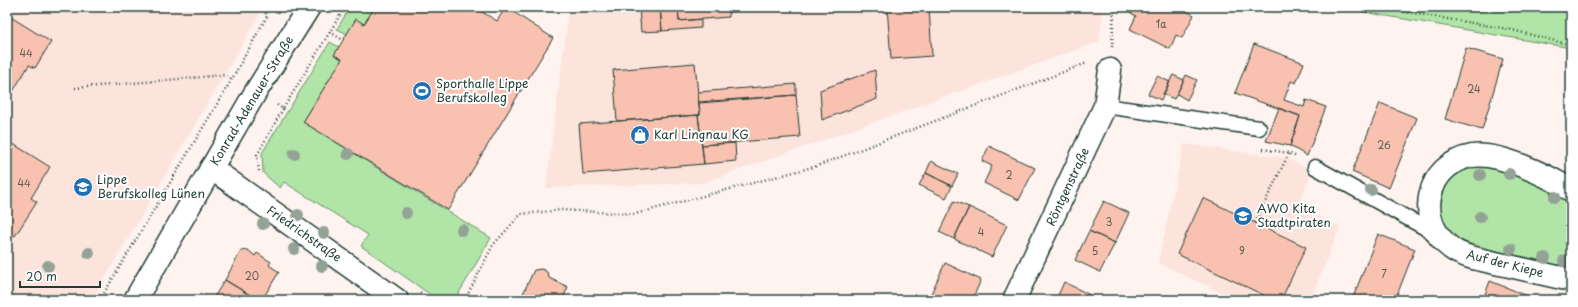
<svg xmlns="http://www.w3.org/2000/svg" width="1578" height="307" font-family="'Playpen Sans',sans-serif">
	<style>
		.built { fill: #fce4dc }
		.green { fill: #b1e5a7; stroke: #68916e }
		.building { fill: #f9c1af; stroke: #1f3d34 }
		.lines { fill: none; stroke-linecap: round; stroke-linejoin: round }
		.service-casing { stroke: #1f3d34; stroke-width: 17 }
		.minor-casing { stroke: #1f3d34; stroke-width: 25 }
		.tertiary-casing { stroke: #1f3d34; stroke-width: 25 }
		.path { stroke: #1f3d34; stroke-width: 2.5; stroke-dasharray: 1 3; stroke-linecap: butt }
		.service { stroke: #fff; stroke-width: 14 }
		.minor { stroke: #fff; stroke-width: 22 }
		.tertiary { stroke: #fff; stroke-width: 22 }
		.tree { fill: #93a295 }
		.labels { text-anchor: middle; stroke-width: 4; stroke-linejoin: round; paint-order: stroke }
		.number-label { font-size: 10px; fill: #565e53 }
		.poi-label { font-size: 12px; fill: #1f3d34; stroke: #fff; text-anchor: start }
		.street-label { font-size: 12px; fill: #1f3d34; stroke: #fff }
	</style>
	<rect width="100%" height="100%" fill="#fef3ef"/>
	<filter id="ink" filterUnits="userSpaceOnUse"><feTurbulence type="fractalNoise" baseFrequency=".025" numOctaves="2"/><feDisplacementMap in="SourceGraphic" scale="8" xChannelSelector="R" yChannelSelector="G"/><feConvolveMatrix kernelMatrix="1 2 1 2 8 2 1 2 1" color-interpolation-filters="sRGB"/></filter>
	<g filter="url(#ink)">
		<!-- built -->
		<path class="built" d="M7,7H255L260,14L92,300H7Z
			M569,7H1104L1099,42L703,183L546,188Z
			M1184,144L1287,158L1312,172L1297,206L1340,227L1310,300H1237L1158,263Z"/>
		<!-- green -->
		<path class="green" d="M350,7H375L364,24L347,34L337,29Z
			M1335,7H1571V48Z
			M330,42L339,47L335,55L342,59L303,122L491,238L455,300H438L361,246L368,235L284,182L280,188L263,173L262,153Z
			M1472,164L1499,165L1571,201V271L1453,239L1440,223L1437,205L1441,189L1451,174Z"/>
		<!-- building -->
		<path class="building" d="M375,7H474L497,21L506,7L553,38L448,210L303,122L342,59L334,55L356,19L364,24Z
			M639,7H660L662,31L641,32Z
			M660,7H678L679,21L701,19V28L662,31Z
			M678,7H729V17L679,21Z
			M887,7H929L932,56L891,59Z
			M1133,7H1179L1194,15L1182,38L1176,35L1170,49L1130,29L1136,16L1131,13Z
			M9,16L51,42L35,68L29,65L7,101V19Z
			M1254,44L1304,63L1296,83L1291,81L1284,100L1304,107L1306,100L1326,107L1307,156L1290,146L1300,116L1235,93Z
			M1466,48L1503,59L1482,130L1445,119Z
			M695,63L700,115L617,121L613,70Z
			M875,70L877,99L822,120L820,90Z
			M1173,75L1184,80L1174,99L1163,94Z
			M1186,75L1197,80L1187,100L1177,94Z
			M1157,76L1170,82L1161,100L1148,94Z
			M796,84V95L698,102V92Z
			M796,95L800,137L702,145L698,115H700L699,103Z
			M1380,103L1417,118L1389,188L1352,172Z
			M1279,108L1300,116L1290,146L1266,141Z
			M698,115L704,164L583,174L579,124Z
			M7,140L50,167L31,198L37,202L15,236L7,231Z
			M735,143L736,161L704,164L702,145Z
			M989,146L1035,168L1019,200L984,183L992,166L982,161Z
			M931,161L958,174L952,186L926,173Z
			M926,173L952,186L946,198L919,185Z
			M1203,198L1306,247L1281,300H1274L1177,254Z
			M954,201L969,207L954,239L939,232Z
			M1104,201L1129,213L1115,243L1089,231Z
			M969,207L1007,225L992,257L954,239Z
			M1089,231L1115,243L1100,272L1075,260Z
			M1378,234L1415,249L1395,300H1352Z
			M248,250L255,256L257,253L271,262L269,265L279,272L262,300H258L225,280L241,251Z
			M945,263L981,280L972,300H939L930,296Z
			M542,269L547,272L549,278L568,287L562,300H520L534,270Z
			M225,280L258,300H212Z
			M1490,281L1528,296L1526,300H1483Z
			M1064,282L1090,295L1087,300H1056Z"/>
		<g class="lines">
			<!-- service casing -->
			<g class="service-casing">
				<path id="service" d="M1105,106L1259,128
					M1315,167L1436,234"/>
			</g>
			<!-- minor casing -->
			<g class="minor-casing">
				<path id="minor" d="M211,168L397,300
					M1571,190C1548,176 1500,152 1472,156C1426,164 1414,221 1451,248C1464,258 1484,260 1500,264C1524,269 1547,275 1571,280
					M1014,300L1105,106L1110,70"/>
			</g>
			<!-- tertiary casing -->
			<g class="tertiary-casing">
				<path id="tertiary" d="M135,300L255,93L309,7"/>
			</g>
			<!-- path -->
			<path class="path" d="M1376,7L1508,29L1571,45
				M330,32L343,40
				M1112,47L1114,7
				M75,88L224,75L233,80
				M277,105L283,109L345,7
				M1263,149L1289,153L1297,157
				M259,171L257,155L283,109
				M1255,223L1289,153
				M420,292L431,300
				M100,300L232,79L267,16L263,7
				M465,300L493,245L521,214L562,210L635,214L817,166L1087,63"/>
			<!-- service -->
			<use href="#service" class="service"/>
			<!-- minor -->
			<use href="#minor" class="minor"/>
			<!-- tertiary -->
			<use href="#tertiary" class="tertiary"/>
		</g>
		<!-- trees -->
		<g class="tree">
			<circle cx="294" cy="154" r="6"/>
			<circle cx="348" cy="154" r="6"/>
			<circle cx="1509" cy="174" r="6"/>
			<circle cx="1480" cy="175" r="6"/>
			<circle cx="1371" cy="190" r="6"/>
			<circle cx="1555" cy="197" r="6"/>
			<circle cx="406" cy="213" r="6"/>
			<circle cx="298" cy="215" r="6"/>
			<circle cx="1480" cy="217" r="6"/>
			<circle cx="263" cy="224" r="6"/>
			<circle cx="462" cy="230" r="6"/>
			<circle cx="324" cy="233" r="6"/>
			<circle cx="294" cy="249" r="6"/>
			<circle cx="1511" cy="249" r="6"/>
			<circle cx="89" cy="253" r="6"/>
			<circle cx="1545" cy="258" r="6"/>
			<circle cx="1564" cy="261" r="6"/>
			<circle cx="48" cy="266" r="6"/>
			<circle cx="322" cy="266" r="6"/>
		</g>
	</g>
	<!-- icons -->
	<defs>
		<g id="stadium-disc" transform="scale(1)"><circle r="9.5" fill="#1f6fb2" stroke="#fff"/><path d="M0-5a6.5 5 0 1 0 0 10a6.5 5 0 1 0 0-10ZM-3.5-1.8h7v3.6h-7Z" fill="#fff"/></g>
		<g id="shop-disc" transform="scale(1)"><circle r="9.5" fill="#1f6fb2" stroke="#fff"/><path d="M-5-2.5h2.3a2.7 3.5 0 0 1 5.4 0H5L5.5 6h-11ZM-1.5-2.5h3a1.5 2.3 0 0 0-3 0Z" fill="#fff"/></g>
		<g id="school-disc" transform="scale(1)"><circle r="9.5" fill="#1f6fb2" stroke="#fff"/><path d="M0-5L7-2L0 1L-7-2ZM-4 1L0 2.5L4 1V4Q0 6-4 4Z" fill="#fff"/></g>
	</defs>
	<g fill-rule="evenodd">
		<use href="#stadium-disc" x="422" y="91"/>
		<use href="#shop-disc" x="640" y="135"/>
		<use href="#school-disc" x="83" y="187"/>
		<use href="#school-disc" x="1243" y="216"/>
	</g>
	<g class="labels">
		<!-- number labels -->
		<g class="number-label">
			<text x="1161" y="28">1a</text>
			<text x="26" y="57">44</text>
			<text x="1474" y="93">24</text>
			<text x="1384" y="149">26</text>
			<text x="1009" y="179">2</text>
			<text x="24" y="187">44</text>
			<text x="1109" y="226">3</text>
			<text x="981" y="236">4</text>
			<text x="1095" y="255">5</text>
			<text x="1242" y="255">9</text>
			<text x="1384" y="278">7</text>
			<text x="252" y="280">20</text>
		</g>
		<!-- poi labels -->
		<g class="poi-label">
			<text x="436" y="88">Sporthalle Lippe<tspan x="436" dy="14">Berufskolleg</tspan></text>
			<text x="654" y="139">Karl Lingnau KG</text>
			<text x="97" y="184">Lippe<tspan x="97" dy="14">Berufskolleg Lünen</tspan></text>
			<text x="1257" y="213">AWO Kita<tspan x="1257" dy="14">Stadtpiraten</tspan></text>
		</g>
		<!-- street labels -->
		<g class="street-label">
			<text transform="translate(252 101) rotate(-59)" y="4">Konrad-Adenauer-Straße</text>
			<text transform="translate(1068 187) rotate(-65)" y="4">Röntgenstraße</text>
			<text transform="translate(304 234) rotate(35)" y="4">Friedrichstraße</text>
			<text transform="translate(1505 264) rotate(14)" y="4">Auf der Kiepe</text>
		</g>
	</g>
	<!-- margin -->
	<rect width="1578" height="307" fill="none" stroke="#fff" stroke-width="24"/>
	<rect x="12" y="12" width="1554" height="283" fill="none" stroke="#1f3d34" stroke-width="1.5" filter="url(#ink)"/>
	<!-- scale -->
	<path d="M20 281v6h80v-6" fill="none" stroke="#1f3d34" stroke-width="2"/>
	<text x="26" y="281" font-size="12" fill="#1f3d34" stroke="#ffffff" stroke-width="3" paint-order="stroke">20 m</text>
</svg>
